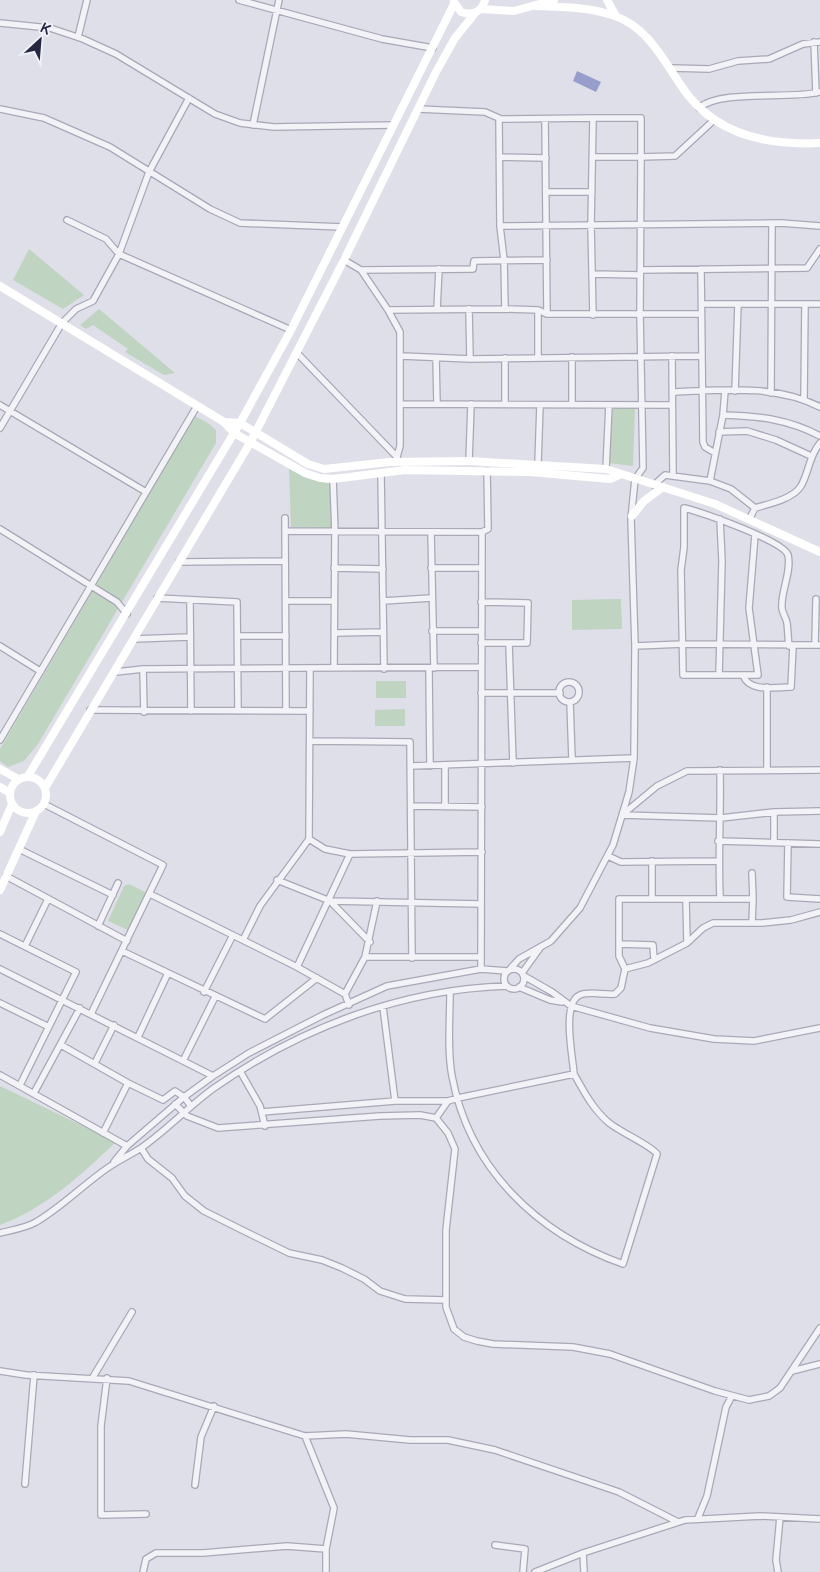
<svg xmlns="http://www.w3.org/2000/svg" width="820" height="1572" font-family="'Varela Round',sans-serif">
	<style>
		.green { fill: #bfd4c1 }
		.water { fill: #979ecc }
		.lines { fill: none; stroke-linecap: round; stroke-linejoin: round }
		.street-casing { stroke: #a8a8b7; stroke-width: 8 }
		.street { stroke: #f2f2f7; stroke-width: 5.5 }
		.secondary { stroke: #fff; stroke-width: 8 }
	</style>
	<rect width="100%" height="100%" fill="#dfdfe9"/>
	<!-- green -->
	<path class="green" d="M29,249L84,295L63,309L13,280Z
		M99,309L175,373L164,375L125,352L128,349L93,325L86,329L80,325Z
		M613,407H635L633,466L608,463Z
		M195,416L208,423L216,430V443L38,744L24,761L8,767L0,761V749Z
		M289,469L309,479L332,484L331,528L291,527Z
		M621,599L622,629L572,630V600Z
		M376,681H406V698H376Z
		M405,709V726H375V710Z
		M129,884L149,894L130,931L108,921L124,886Z
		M0,1086L116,1142C81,1175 46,1208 0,1225Z"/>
	<!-- water -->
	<path class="water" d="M577,71L601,82L596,92L573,81Z"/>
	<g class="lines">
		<!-- street casing -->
		<g class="street-casing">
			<path id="street" d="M239,0L382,39L433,48
				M0,23L50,28L83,39L116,54L215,114L240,123L274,127L392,125
				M78,37L87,0
				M814,42L816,93
				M672,68L709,69L738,61L769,59L803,44L820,42
				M699,108C721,89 789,100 820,92
				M0,109L44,118L110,147L210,209L240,223L342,227
				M418,109L485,112L501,119L593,118L591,226L593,315
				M593,118H641V157L675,156L714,120
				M499,119L500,226
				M545,119L547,314
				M253,125L279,0
				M500,157L546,158
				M592,157H641L640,314H700
				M546,192H592
				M67,220L106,239L119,254L291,330
				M344,260L361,270L388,310
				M701,269L703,442L705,447L715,453
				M361,270L473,269L474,261L547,260
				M640,270L807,268L820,249
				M592,274L640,275
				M702,304H738
				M437,309L439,269
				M469,309L470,359
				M505,309L504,260L500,226L781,223L820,226
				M297,353L397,457
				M402,356L470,359L701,356
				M672,356L673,475
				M538,357V310
				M572,357V404
				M436,358L437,404
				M735,391L738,304H820
				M672,392C720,390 776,384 820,407
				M771,393L772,223
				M804,398L805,304
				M401,404L672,405
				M505,404V358
				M0,405L146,492
				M723,415C758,416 788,419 820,436
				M0,428L62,323L76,309L93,301L119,254L149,172L189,98
				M719,432L747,431L776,440L811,456
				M469,461L471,404
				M398,462L397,457L400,446V332L388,310L505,309L538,310L547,314H640L643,468L635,479L631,519L635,646L634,758L629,792L613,845L580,908L551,941L519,959L510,969
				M538,463L540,405
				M606,469L609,405
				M381,473L384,669
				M333,479L335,532L334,668
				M710,481L723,415L725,391
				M654,485L665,475L710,481L731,489L755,508L750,518
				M755,508C769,504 793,499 801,486C809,472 809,456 820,443
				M285,518L286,711
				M0,529L117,602L127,614
				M285,531L482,532L488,529L487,471
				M431,532L434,668
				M755,535L749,608L758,675H683L681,570L684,547V508C701,512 784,541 788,555C792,572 780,593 782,609C783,614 786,618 787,623C788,631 788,639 789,646
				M179,562L285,561
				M334,568L383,569
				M431,568H482
				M157,598L237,602L238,711
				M190,601L191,711
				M286,601H334
				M383,601L431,598
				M432,631H481
				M335,633L383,632
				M238,636H286
				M134,639L189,637
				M481,643H527L528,603L481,602
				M509,644L513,763
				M815,645L816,599
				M0,646L40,671
				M635,646L683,644L820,645
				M429,668L430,766
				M143,669L144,712
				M116,672L143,669L481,667
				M719,675L722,561L720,519
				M743,675C749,693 776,687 791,687L793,646
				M559 692a10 10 0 1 1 20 0a10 10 0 1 1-20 0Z
				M767,687V769
				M481,693H560
				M570,702L572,759
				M90,710L310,711
				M0,740L197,406
				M310,741L410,742L412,958
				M445,765V807
				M411,766L634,758
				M720,770C721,813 718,855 720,897
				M44,804L163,865L91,1014
				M412,806L482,807
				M774,812V842
				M622,815L657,786L687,771L820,770
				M622,815L721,818L774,812L820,811
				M309,839L325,849L350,854L482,852
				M718,841L820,844
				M788,843L787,897L820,899
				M19,849L113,895
				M608,856L621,862L718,861
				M6,876L127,941
				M277,880L330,901L481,904
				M150,894L297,967L345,994
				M652,897V861
				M330,901L370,942
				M752,923L753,899
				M98,926L118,883
				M0,934L76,972L20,1085
				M243,940L260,906L309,839L310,668
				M687,943L703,928L713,923H762L791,920L820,912
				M619,944L653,945L654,960
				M25,946L48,899
				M122,951L265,1019L317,978
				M365,957H481
				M297,967L350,854
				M504 979a10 10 0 1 1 20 0a10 10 0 1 1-20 0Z
				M0,969L213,1076
				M481,969L482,532
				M625,969L619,956V899H753L752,873
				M522,973L540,948
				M524,976L552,992L571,1006L650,1028L714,1039L754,1041L820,1028
				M519,987L550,1000L562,1002
				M204,992L233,935
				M450,993C450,1020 447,1050 452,1076C469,1169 538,1234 623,1264L657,1154C652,1146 618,1131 608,1122C593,1109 584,1092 574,1074
				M0,1003L49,1027
				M349,1005L345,994L365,957L377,901
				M383,1007L395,1101
				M138,1037L168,973
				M61,1045L128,1083L163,1100L175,1091L184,1097L191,1106
				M184,1059L215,997
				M95,1063L114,1025
				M240,1071L260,1106L265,1126
				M0,1075L127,1146
				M34,1093L80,1008
				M175,1104L187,1116L218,1128L380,1116L420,1115L436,1118L448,1133L455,1149L446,1230V1307L454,1329L464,1337L477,1341L493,1344L573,1347L610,1354L715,1391L749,1400L769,1396L780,1388L820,1328
				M262,1112L395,1101H448
				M436,1118L448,1101L458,1098L574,1074C573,1058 561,1003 580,995C589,991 605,995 615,994L621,988L625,969L648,963L687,943L686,900
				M103,1133L128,1083
				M141,1148L148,1159L172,1178L185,1196L204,1211L240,1229L289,1253L322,1260L342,1268L364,1279L380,1291L405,1299L446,1300
				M114,1162L127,1146L184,1097L213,1076L249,1053L323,1015L387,986L481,969L507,971
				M0,1233C12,1230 26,1228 36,1222C61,1208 87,1181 112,1165C121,1159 132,1154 141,1148C167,1130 189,1106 214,1088C300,1028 402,989 507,986
				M0,1371L26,1375L129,1381L305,1436L346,1434L410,1440H448L495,1450L619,1492L678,1522
				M792,1371L820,1364
				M93,1377L132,1312
				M107,1378L101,1426V1515L146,1514
				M305,1436L334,1508L326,1549V1572
				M25,1484L34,1375
				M195,1485L201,1437L214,1406
				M698,1518L707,1496L726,1407L732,1396
				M495,1545L525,1549L523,1572
				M583,1553L584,1572
				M143,1572L146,1559L156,1553H203L287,1546L326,1549
				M535,1572L583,1553L685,1520L760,1516L820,1519
				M778,1572L776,1560L780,1517"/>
		</g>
		<!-- street -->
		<use href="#street" class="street"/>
		<!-- secondary -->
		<path class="secondary" d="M607,0L616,16
			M454,2L461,12C472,16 482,12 485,0
			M536,6C562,7 591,7 615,16C647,27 663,59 680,84C711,133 765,146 820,143
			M481,9L514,11L554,0
			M0,286L224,422L234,433L305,473L320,478L333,479L405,470L463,471L530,472L610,479L619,475
			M224,422L240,423L308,464L324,469L390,462L469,461L606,469L715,504L820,552
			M632,516L644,501L663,487
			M0,769L18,779
			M28,776L240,423L291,330L454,4
			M10 795a18 18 0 1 1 36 0a18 18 0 1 1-36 0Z
			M0,787L10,793
			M45,788L250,443L344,260L436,72L455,38L476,12
			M0,832L12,804
			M0,890L36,811"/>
	</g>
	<!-- north arrow -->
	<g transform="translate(40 40) rotate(26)" stroke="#eeeff7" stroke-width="4" paint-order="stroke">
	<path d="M0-4L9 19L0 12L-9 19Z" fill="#262742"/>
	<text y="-8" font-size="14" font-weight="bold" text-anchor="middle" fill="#262742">K</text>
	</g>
</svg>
